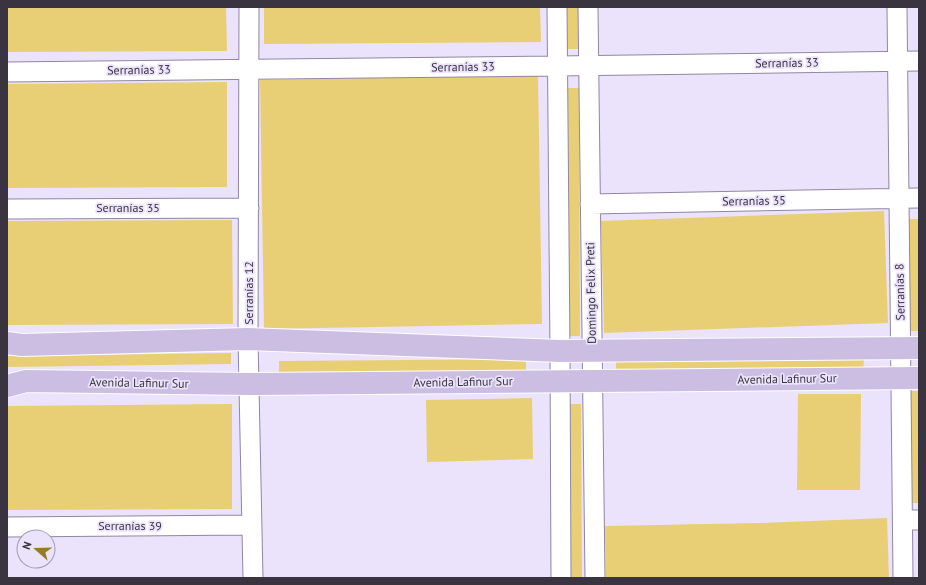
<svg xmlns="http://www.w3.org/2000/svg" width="926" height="585" font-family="'PT Sans',sans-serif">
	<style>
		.green { fill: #e8cf75 }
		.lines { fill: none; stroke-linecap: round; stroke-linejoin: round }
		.minor-casing { stroke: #9186a3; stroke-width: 21 }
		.major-casing { stroke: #fff; stroke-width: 24 }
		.minor { stroke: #fff; stroke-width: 19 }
		.major { stroke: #cbbee2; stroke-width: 22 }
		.labels { text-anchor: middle; stroke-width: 3.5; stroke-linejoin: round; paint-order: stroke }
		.street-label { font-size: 12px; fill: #393440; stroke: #ebe2fb }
	</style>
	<rect width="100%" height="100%" fill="#ebe2fb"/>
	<!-- green -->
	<path class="green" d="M7,7H226L227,51L7,52Z
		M264,7H540L541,42L264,44Z
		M567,7H578V49H567Z
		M538,75L542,324L264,329L260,80Z
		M227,82V187L7,188V84Z
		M568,88H579L580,336H569Z
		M884,211L888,323L604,333L601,221Z
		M906,219H919V331H909Z
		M232,220L233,324L7,325V221Z
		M231,353V364L7,367V356Z
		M526,359V370L279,372V361Z
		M864,360L863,371L616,374V362Z
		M909,391H919V503H912Z
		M798,394H861L860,490H797Z
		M532,398L533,459L427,462L426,400Z
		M232,404V509L7,510V406Z
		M570,404H581L582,578H571Z
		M887,518L889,578H606L605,526L759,523Z"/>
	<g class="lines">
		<!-- minor casing -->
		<g class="minor-casing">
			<path id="minor" d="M249,7L248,339L253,578
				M557,7L560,351L561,578
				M588,7L595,578
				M897,7L903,578
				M7,72L558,66L919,61
				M590,204L919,198
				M7,209L249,208
				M903,520H919
				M7,527L252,525"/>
		</g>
		<!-- major casing -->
		<g class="major-casing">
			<path id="major" d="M7,343L22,345L248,339L560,351L919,348
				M7,386L26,381L249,384L919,378"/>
		</g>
		<!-- minor -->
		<use href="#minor" class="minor"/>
		<!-- major -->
		<use href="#major" class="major"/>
	</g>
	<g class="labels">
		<!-- street labels -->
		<g class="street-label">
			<text transform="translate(787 63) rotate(-1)" y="4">Serranías 33</text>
			<text transform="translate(463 67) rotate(-1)" y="4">Serranías 33</text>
			<text transform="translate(139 70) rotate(-1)" y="4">Serranías 33</text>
			<text transform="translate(754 201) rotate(-1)" y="4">Serranías 35</text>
			<text x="128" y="212">Serranías 35</text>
			<text transform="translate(900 292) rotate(-91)" y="4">Serranías 8</text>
			<text transform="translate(249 293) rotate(-90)" y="4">Serranías 12</text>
			<text transform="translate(591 293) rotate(-91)" y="4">Domingo Felix Preti</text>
			<text transform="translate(787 379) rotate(-1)" y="4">Avenida Lafinur Sur</text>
			<text transform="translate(463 382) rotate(-1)" y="4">Avenida Lafinur Sur</text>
			<text transform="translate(139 383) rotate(1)" y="4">Avenida Lafinur Sur</text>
			<text x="130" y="530">Serranías 39</text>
		</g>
	</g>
	<!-- border -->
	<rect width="926" height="585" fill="none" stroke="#393440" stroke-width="16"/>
	<!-- north arrow -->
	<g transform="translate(36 549) rotate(290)"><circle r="19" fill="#ebe2fb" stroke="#a49cb0"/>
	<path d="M0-3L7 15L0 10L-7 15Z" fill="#947d24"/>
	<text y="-6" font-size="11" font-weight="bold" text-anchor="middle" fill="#393440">N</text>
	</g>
</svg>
